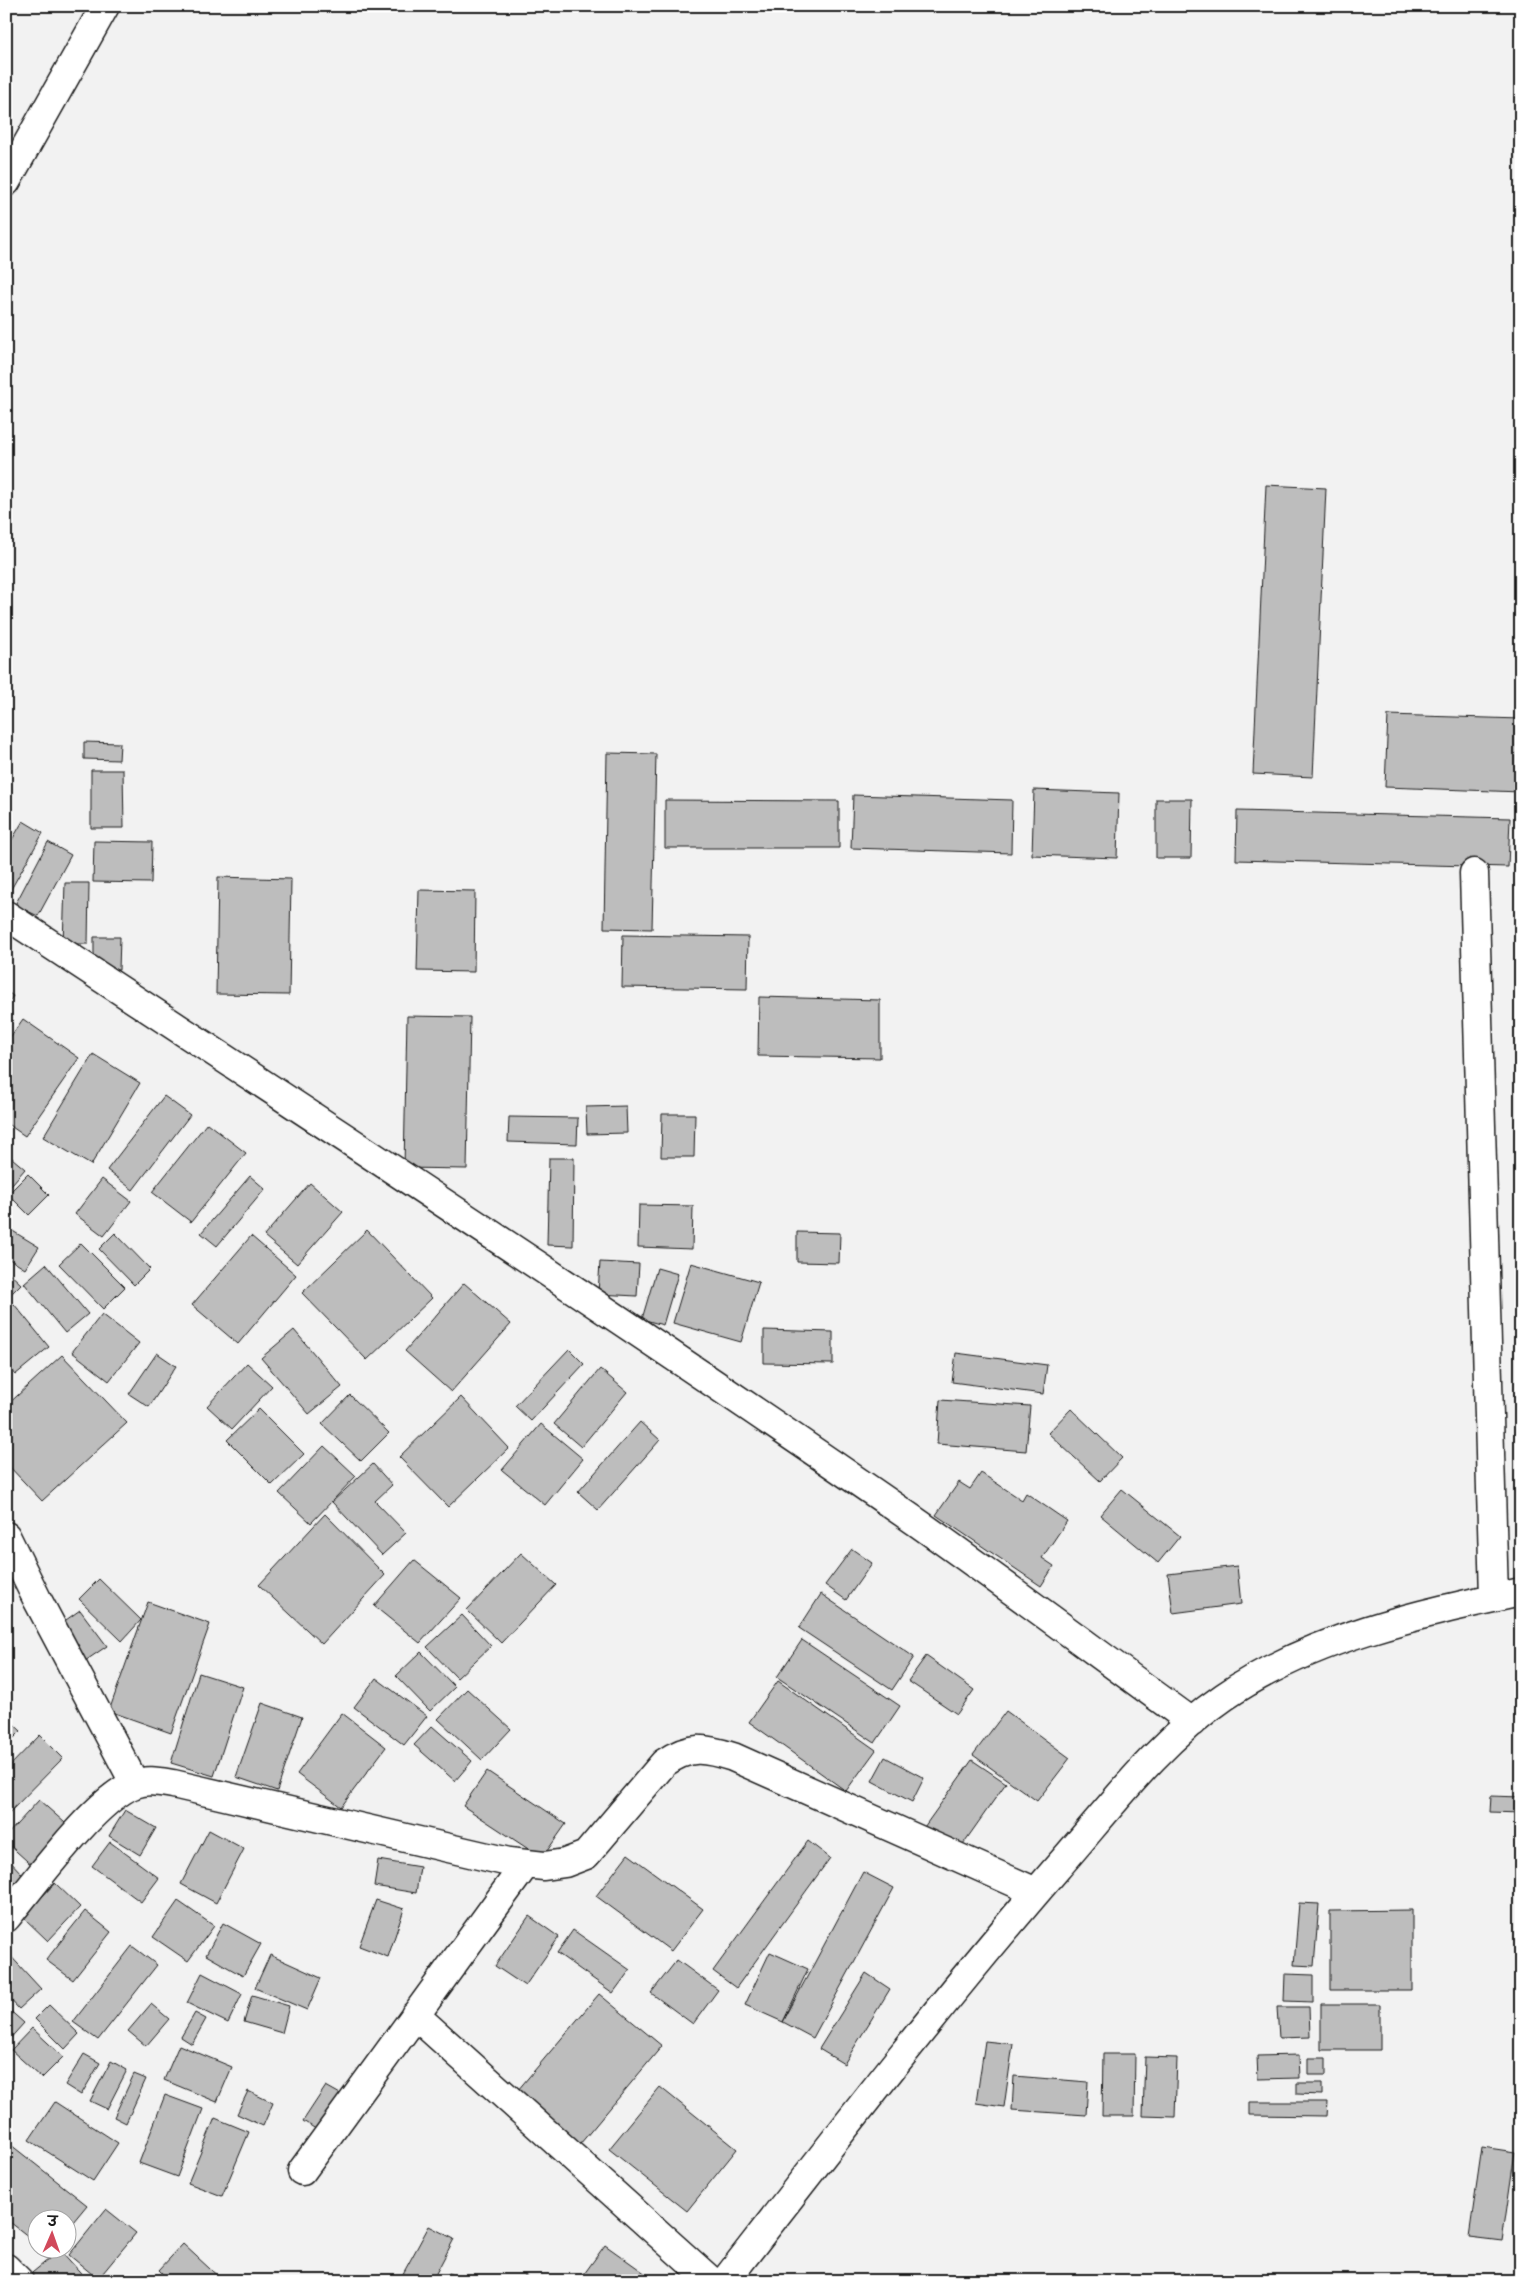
<svg xmlns="http://www.w3.org/2000/svg" width="1527" height="2287" font-family="'Gochi Hand','Playpen Sans Deva',sans-serif">
	<style>
		.building { fill: #bdbdbd; stroke: #1c1c1c }
		.lines { fill: none; stroke-linecap: round; stroke-linejoin: round }
		.minor-casing { stroke: #1c1c1c; stroke-width: 31 }
		.minor { stroke: #fff; stroke-width: 28 }
	</style>
	<rect width="100%" height="100%" fill="#f2f2f2"/>
	<filter id="ink" filterUnits="userSpaceOnUse"><feTurbulence type="fractalNoise" baseFrequency=".02" numOctaves="2"/><feDisplacementMap in="SourceGraphic" scale="10" xChannelSelector="R" yChannelSelector="G"/><feConvolveMatrix kernelMatrix="1 2 1 2 8 2 1 2 1" color-interpolation-filters="sRGB"/></filter>
	<g filter="url(#ink)">
		<!-- building -->
		<path class="building" d="M1266,485L1326,488L1313,777L1253,774Z
			M1388,715L1521,719V792L1385,787Z
			M84,742L120,743L119,760L84,759Z
			M607,753L656,754L652,929L604,928Z
			M91,770H123L124,828H91Z
			M1034,790L1119,793L1117,858L1032,855Z
			M853,795L1012,800L1011,853L851,848Z
			M1156,799H1192L1191,858H1156Z
			M665,800L839,801V848H665Z
			M1237,811L1510,818L1508,867L1236,860Z
			M23,821L43,833L6,898V850Z
			M94,841L152,842L151,883L93,882Z
			M48,842L71,855L38,916L15,905Z
			M218,877L291,879L289,995L216,994Z
			M65,883H89L88,944H63Z
			M419,890L475,891L474,972L417,971Z
			M623,935L748,937L747,989L622,987Z
			M94,937H120L119,970H94Z
			M6,991L13,996L6,1006Z
			M759,997L880,1000V1058L758,1056Z
			M407,1016L470,1017L467,1169L404,1168Z
			M23,1019L79,1058L25,1136L6,1123V1043Z
			M93,1054L140,1083L91,1165L43,1137Z
			M164,1096L190,1115L133,1190L107,1170Z
			M626,1106L627,1133L587,1134L586,1107Z
			M662,1114H695L694,1157H661Z
			M509,1117L578,1118L577,1144L508,1142Z
			M207,1123L246,1153L191,1222L152,1192Z
			M6,1153L25,1169L6,1191Z
			M549,1158H574L573,1246L547,1245Z
			M28,1174L49,1195L29,1215L8,1194Z
			M250,1176L265,1189L217,1246L201,1233Z
			M102,1179L131,1201L104,1236L75,1214Z
			M310,1183L343,1212L297,1264L264,1236Z
			M639,1205L693,1206L692,1249L638,1247Z
			M6,1227L39,1247L25,1269L6,1257Z
			M367,1230L432,1298L367,1360L302,1293Z
			M797,1232L840,1233L839,1263L797,1262Z
			M115,1233L150,1269L134,1285L99,1249Z
			M251,1236L296,1275L238,1344L192,1305Z
			M81,1243L125,1287L103,1309L59,1264Z
			M600,1262L639,1264L637,1296L598,1294Z
			M691,1263L759,1282L741,1342L673,1323Z
			M46,1264L88,1314L65,1333L24,1283Z
			M657,1268L678,1274L663,1325L642,1319Z
			M6,1270L21,1284L6,1299Z
			M464,1283L511,1324L451,1392L405,1351Z
			M14,1304L49,1347L15,1375L6,1364V1311Z
			M102,1314L139,1343L109,1381L72,1352Z
			M294,1330L342,1387L309,1414L261,1358Z
			M764,1330L833,1332V1364L764,1363Z
			M569,1349L584,1364L531,1421L515,1406Z
			M157,1353L176,1366L149,1407L129,1394Z
			M956,1353L1047,1365L1043,1394L952,1382Z
			M62,1355L127,1423L42,1501L6,1463V1406Z
			M247,1363L272,1386L232,1429L207,1406Z
			M600,1369L627,1392L581,1447L554,1424Z
			M350,1395L389,1433L361,1461L322,1424Z
			M461,1397L509,1448L448,1507L399,1457Z
			M940,1400L1030,1406L1026,1451L937,1444Z
			M259,1409L304,1454L272,1485L227,1440Z
			M1071,1409L1122,1458L1100,1481L1048,1433Z
			M640,1422L660,1440L598,1510L578,1492Z
			M541,1424L583,1459L545,1505L502,1470Z
			M324,1446L356,1476L311,1523L279,1493Z
			M373,1464L392,1485L375,1501L406,1533L382,1555L332,1502Z
			M981,1473L1022,1500L1026,1493L1067,1521L1042,1558L1054,1566L1041,1586L936,1515L959,1482L970,1489Z
			M1122,1489L1180,1536L1158,1563L1100,1515Z
			M325,1514L385,1575L322,1644L259,1585Z
			M852,1549L872,1563L846,1600L825,1585Z
			M521,1553L556,1585L501,1643L467,1610Z
			M414,1560L461,1598L420,1643L374,1606Z
			M1237,1566L1241,1604L1173,1613L1168,1574Z
			M99,1579L141,1620L122,1641L79,1599Z
			M821,1594L914,1657L892,1690L799,1628Z
			M148,1602L210,1624L171,1733L109,1711Z
			M80,1610L107,1646L85,1661L59,1625Z
			M462,1615L491,1646L457,1678L427,1647Z
			M802,1640L900,1706L875,1743L777,1677Z
			M421,1652L455,1687L430,1711L396,1676Z
			M926,1656L974,1690L957,1714L908,1681Z
			M199,1673L243,1687L214,1776L171,1763Z
			M376,1678L427,1716L404,1745L354,1707Z
			M778,1681L876,1750L846,1791L749,1722Z
			M467,1689L511,1729L482,1760L438,1719Z
			M262,1703L302,1717L277,1791L236,1777Z
			M1006,1711L1070,1758L1037,1801L973,1755Z
			M342,1713L386,1747L341,1807L297,1774Z
			M6,1717L21,1731L6,1746Z
			M432,1726L472,1761L455,1781L414,1745Z
			M40,1735L63,1758L6,1816V1770Z
			M885,1757L924,1778L912,1802L872,1781Z
			M972,1760L1006,1783L956,1854L922,1830Z
			M487,1771L566,1824L542,1858L463,1806Z
			M1491,1796L1521,1797V1813L1490,1812Z
			M39,1800L73,1830L37,1870L6,1842V1836Z
			M125,1810L156,1828L140,1855L109,1836Z
			M209,1830L244,1849L216,1903L181,1884Z
			M808,1841L830,1858L736,1988L713,1971Z
			M110,1842L159,1878L141,1902L92,1866Z
			M628,1854L703,1909L671,1951L596,1896Z
			M6,1857L24,1876L6,1894Z
			M378,1860L420,1867L416,1893L374,1886Z
			M863,1872L894,1888L813,2038L783,2022Z
			M55,1883L80,1907L48,1941L23,1917Z
			M376,1900L404,1909L388,1957L359,1946Z
			M178,1901L214,1926L188,1961L153,1937Z
			M1299,1903L1319,1904L1314,1966L1294,1965Z
			M1412,1910V1990H1330V1911Z
			M85,1911L111,1932L73,1980L46,1960Z
			M529,1916L559,1937L525,1986L495,1966Z
			M223,1923L261,1944L243,1976L206,1955Z
			M573,1930L630,1970L613,1993L557,1953Z
			M132,1946L157,1965L98,2040L73,2022Z
			M6,1951L41,1989L19,2009L6,1995Z
			M770,1952L808,1969L783,2022L745,2005Z
			M270,1955L321,1978L307,2010L255,1988Z
			M677,1960L718,1990L693,2024L651,1993Z
			M202,1973L242,1994L228,2023L187,2003Z
			M866,1973L890,1989L844,2064L819,2049Z
			M1285,1974L1313,1975V2002L1284,2001Z
			M599,1994L662,2046L575,2150L512,2097Z
			M252,1995L289,2006L282,2033L244,2022Z
			M151,2004L169,2019L146,2046L128,2031Z
			M1321,2004H1380V2050H1321Z
			M49,2005L79,2034L65,2049L35,2019Z
			M6,2007L24,2023L6,2043Z
			M1277,2007H1309L1310,2037L1279,2038Z
			M195,2013L206,2019L192,2044L181,2037Z
			M32,2028L63,2057L42,2078L11,2050Z
			M985,2041L1013,2044L1004,2107L976,2103Z
			M179,2045L232,2067L217,2102L164,2080Z
			M84,2054L100,2063L81,2095L65,2085Z
			M1103,2054H1135L1134,2116H1102Z
			M1299,2055L1300,2078L1258,2079L1257,2056Z
			M1145,2057L1177,2058L1175,2117L1143,2116Z
			M1308,2058H1326V2075H1308Z
			M111,2061L127,2070L107,2109L90,2101Z
			M134,2074L146,2079L126,2123L114,2117Z
			M1014,2076L1088,2082L1086,2115L1012,2110Z
			M1297,2083H1322V2095L1297,2094Z
			M326,2086L342,2095L319,2131L303,2121Z
			M660,2087L737,2149L687,2211L609,2149Z
			M248,2091L273,2103L263,2126L237,2114Z
			M165,2095L203,2109L177,2177L139,2163Z
			M55,2102L118,2143L93,2181L29,2140Z
			M1249,2102H1328L1327,2116L1249,2115Z
			M215,2118L249,2132L222,2196L188,2183Z
			M6,2141L87,2205L68,2228V2220H38V2244L6,2219Z
			M1482,2147L1515,2152L1502,2241L1469,2237Z
			M106,2209L136,2233L98,2279L69,2255Z
			M429,2226L454,2239L432,2281H399Z
			M183,2244L223,2281H170L159,2270Z
			M605,2245L653,2279L652,2281H579Z
			M60,2250L88,2281H31L27,2277Z
			M449,2273L463,2281H444Z
			M525,2275L533,2281H521Z"/>
		<g class="lines">
			<!-- minor casing -->
			<g class="minor-casing">
				<path id="minor" d="M6,182L105,6
					M1474,873L1494,1598
					M6,915C311,1116 618,1315 918,1523C1010,1588 1101,1656 1192,1722
					M6,1536L37,1599L135,1784
					M6,1918C34,1884 96,1798 135,1784C147,1779 160,1782 173,1784L509,1862L544,1866L565,1863L586,1855L664,1763C690,1745 704,1748 733,1757L1036,1892
					M415,2015L711,2281
					M302,2171L525,1865
					M6,2268L19,2281
					M725,2281C834,2141 941,2002 1057,1868C1109,1809 1158,1742 1224,1697C1312,1637 1419,1614 1521,1592"/>
			</g>
			<!-- minor -->
			<use href="#minor" class="minor"/>
		</g>
	</g>
	<!-- margin -->
	<rect width="1527" height="2287" fill="none" stroke="#fff" stroke-width="25"/>
	<rect x="12" y="12" width="1502" height="2262" fill="none" stroke="#1c1c1c" stroke-width="2" filter="url(#ink)"/>
	<!-- north arrow -->
	<g transform="translate(52 2234) rotate(2)"><circle r="24" fill="#ffffff" stroke="#a4a4a4"/>
	<path d="M0-4L9 19L0 12L-9 19Z" fill="#d1495b"/>
	<text y="-8" font-size="14" font-weight="bold" text-anchor="middle" fill="#1c1c1c">उ</text>
	</g>
</svg>
